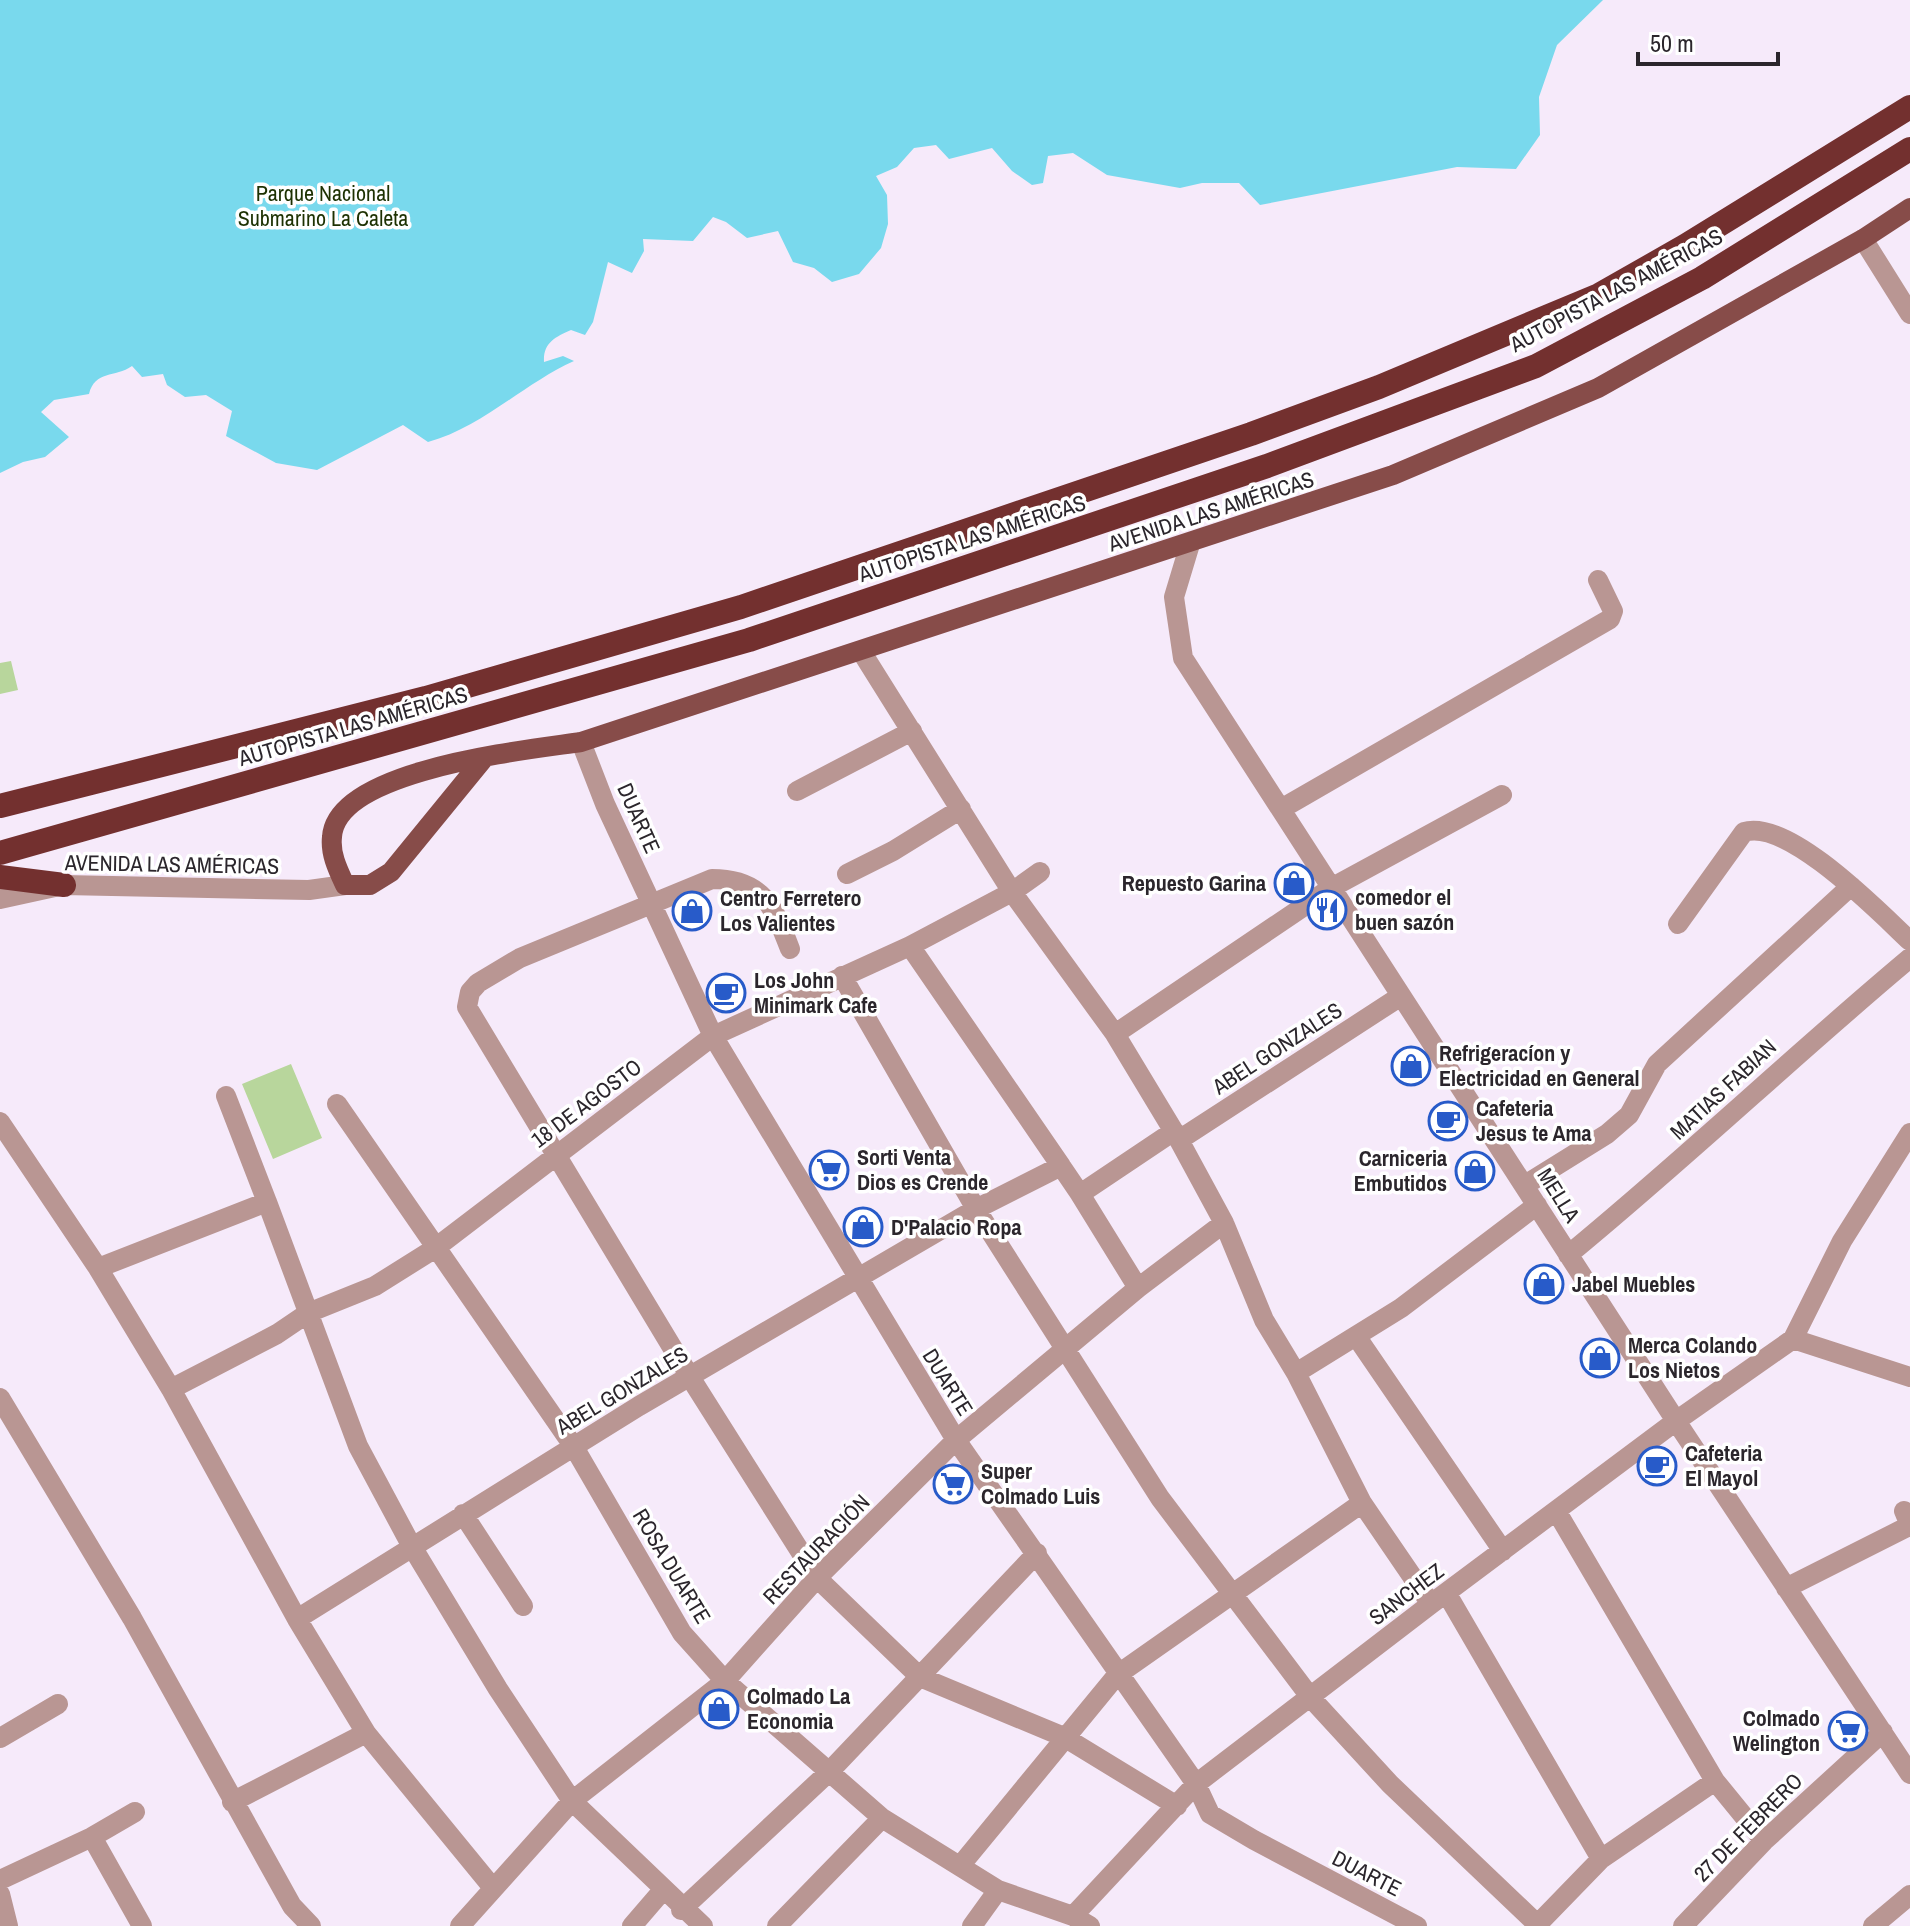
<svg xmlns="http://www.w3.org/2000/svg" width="1910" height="1926" font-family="'Archivo Narrow',sans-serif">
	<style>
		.green { fill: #b8d69c }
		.water { fill: #79d9ed }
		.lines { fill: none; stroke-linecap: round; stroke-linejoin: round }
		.minor { stroke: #b99693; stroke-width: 20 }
		.major { stroke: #874c49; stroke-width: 20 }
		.highway { stroke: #73302f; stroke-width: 24 }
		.labels { text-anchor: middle; stroke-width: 7; stroke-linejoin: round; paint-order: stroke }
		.park-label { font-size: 22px; fill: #1d3102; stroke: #fff }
		.street-label { font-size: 22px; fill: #2b262c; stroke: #fff }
		.poi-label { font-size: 22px; font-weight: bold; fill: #2b262c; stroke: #fff; text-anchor: start }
	</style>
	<rect width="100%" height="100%" fill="#f6eafa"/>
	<!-- green -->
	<path class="green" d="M11,661L18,690L0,694V663Z
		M291,1064L322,1138L273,1159L242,1084Z"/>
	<!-- water -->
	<path class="water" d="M0,0H1603L1557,45L1539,97L1540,135L1516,169L1457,167L1260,205L1239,183H1202L1180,188L1107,175L1073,153L1048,156L1043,183L1032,185L1012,171L992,148L949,159L936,145L914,148L897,167L876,176L887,195L888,224L881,248L859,274L832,282L814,268L793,262L778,231L747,238L726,222L713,217L693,241L643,239L644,251L632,273L608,262L593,322L585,335L571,330C555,337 543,343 544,362L563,356L574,361C523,384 481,428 428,442L403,425L317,470L276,463L226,436L232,411L206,395L185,397L167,385L163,374L142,377L132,366C115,378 95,370 89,394L54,400L41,412L69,437L45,457L23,462L0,473Z"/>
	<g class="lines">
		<!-- minor -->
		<path class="minor" d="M1863,239L1910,314
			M1190,544L1174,597L1183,658L1676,1421L1910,1774
			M861,651L1012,892L1115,1034L1179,1140L1224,1223L1264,1320L1296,1373L1362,1503L1431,1604
			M581,742L605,804L713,1036L956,1440L1196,1784L1210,1814L1254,1840L1417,1926
			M797,791L912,731
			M1281,809L1610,619L1613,611L1598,580
			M847,874L893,851L961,809
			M0,899L64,885L309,890L345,885
			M1678,924L1744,832C1788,818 1879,912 1910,941
			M910,946L1061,1166
			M790,949C774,907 763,879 712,879L520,958L478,983L470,992L467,1007L690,1377L817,1578L920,1677L1064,1737L1177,1806
			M842,976L976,1209L1160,1498L1311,1698L1390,1784L1537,1924
			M1115,1034L1331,888L1502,795
			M226,1096L267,1202
			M337,1104L574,1447L682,1633L725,1681L882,1818L998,1890L1073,1916L1090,1926
			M0,1122L98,1268L171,1389L297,1619L366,1733L493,1888
			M1179,1140L1401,996
			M1525,1185L1607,1134L1629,1115L1657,1064L1851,886
			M1080,1194L1138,1288
			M1568,1255C1685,1159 1794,1055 1910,958
			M98,1268L267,1202L358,1446L411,1545L498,1689L572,1801L703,1926
			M1356,1336L1503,1551
			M1793,1339L1842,1241L1910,1133
			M1793,1339L1910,1377
			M1296,1373L1401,1308L1537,1205
			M171,1389L277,1334L308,1313L375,1286L434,1249L713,1036L910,946L1012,892L1040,872
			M0,1398L132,1618L292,1906L311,1926
			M1557,1512L1715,1781L1764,1841
			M463,1514L523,1606
			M1786,1588L1905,1528L1909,1523L1904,1511
			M1447,1594L1601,1859
			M297,1619L639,1406L976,1209L1061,1166L1080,1194L1174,1131
			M0,1738L58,1704
			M232,1802L366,1733
			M92,1837L142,1926
			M960,1866L1117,1675L1362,1503
			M0,1880L92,1837L135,1812
			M0,1894L8,1926
			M681,1910L829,1772L1037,1553
			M1073,1916L1196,1784L1431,1604L1676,1421L1793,1339
			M460,1926L572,1801L725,1681L817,1578L956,1440L1138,1288L1224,1223
			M632,1926L663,1890
			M777,1926L882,1818
			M972,1926L998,1890
			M1536,1926L1601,1859L1715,1781
			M1683,1926L1764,1841L1883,1732
			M1873,1926L1910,1895"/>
		<!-- major -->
		<path class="major" d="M485,757L391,872L370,885H345C338,870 330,854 332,837C336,769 528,750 581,742L1393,475L1598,388L1863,239L1910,208"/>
		<!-- highway -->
		<path class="highway" d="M0,806L426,698L741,607L1251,434L1379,387L1599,295L1685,246L1910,107
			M0,853L749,640L1267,466L1536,366L1702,278L1910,149
			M0,877L64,885"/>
	</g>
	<!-- icons -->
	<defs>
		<g id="shop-ring" transform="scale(2)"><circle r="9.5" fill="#fff" stroke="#285bc9" stroke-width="1.5"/><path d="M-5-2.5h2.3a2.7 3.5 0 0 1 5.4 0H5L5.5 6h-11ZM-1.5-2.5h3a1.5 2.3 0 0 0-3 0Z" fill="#285bc9"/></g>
		<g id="restaurant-ring" transform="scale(2)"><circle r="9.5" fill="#fff" stroke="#285bc9" stroke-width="1.5"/><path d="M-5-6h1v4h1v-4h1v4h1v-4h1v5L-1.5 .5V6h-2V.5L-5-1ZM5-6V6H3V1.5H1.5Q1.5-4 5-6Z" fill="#285bc9"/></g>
		<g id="cafe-ring" transform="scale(2)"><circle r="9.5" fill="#fff" stroke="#285bc9" stroke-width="1.5"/><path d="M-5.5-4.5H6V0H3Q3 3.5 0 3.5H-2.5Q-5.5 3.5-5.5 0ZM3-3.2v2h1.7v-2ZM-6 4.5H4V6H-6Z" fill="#285bc9"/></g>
		<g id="supermarket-ring" transform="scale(2)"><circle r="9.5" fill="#fff" stroke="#285bc9" stroke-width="1.5"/><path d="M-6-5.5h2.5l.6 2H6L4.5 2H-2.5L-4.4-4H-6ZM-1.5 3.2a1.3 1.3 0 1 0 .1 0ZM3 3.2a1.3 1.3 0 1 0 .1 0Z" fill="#285bc9"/></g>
	</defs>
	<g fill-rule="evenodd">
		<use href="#shop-ring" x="1294" y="883"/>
		<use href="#restaurant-ring" x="1327" y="910"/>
		<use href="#shop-ring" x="692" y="911"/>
		<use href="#cafe-ring" x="726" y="993"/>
		<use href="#shop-ring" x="1411" y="1066"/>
		<use href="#cafe-ring" x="1448" y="1121"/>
		<use href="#supermarket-ring" x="829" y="1170"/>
		<use href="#shop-ring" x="1475" y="1171"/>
		<use href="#shop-ring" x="863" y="1227"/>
		<use href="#shop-ring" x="1544" y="1284"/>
		<use href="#shop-ring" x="1600" y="1358"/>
		<use href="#cafe-ring" x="1657" y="1466"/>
		<use href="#supermarket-ring" x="953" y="1484"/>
		<use href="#shop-ring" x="719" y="1709"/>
		<use href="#supermarket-ring" x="1848" y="1731"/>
	</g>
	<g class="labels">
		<!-- park labels -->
		<g class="park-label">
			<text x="323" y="201">Parque Nacional<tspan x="323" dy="25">Submarino La Caleta</tspan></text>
		</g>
		<!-- street labels -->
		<g class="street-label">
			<text transform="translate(1616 290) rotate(-28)" y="8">AUTOPISTA LAS AMÉRICAS</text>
			<text transform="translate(1211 511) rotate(-18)" y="8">AVENIDA LAS AMÉRICAS</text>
			<text transform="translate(972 538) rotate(-18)" y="8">AUTOPISTA LAS AMÉRICAS</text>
			<text transform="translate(353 726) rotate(-16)" y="8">AUTOPISTA LAS AMÉRICAS</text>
			<text transform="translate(639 818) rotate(66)" y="8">DUARTE</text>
			<text transform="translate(172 864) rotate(1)" y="8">AVENIDA LAS AMÉRICAS</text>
			<text transform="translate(1277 1048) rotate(-33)" y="8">ABEL GONZALES</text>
			<text transform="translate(1723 1089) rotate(-43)" y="8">MATIAS FABIAN</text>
			<text transform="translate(586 1103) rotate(-37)" y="8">18 DE AGOSTO</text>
			<text transform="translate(1559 1195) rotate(58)" y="8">MELLA</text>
			<text transform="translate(948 1382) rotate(58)" y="8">DUARTE</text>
			<text transform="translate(622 1390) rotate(-31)" y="8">ABEL GONZALES</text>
			<text transform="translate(816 1549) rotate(-46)" y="8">RESTAURACIÓN</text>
			<text transform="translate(672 1566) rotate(59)" y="8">ROSA DUARTE</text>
			<text transform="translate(1406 1594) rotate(-37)" y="8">SANCHEZ</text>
			<text transform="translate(1748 1827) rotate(-45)" y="8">27 DE FEBRERO</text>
			<text transform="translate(1367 1873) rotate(27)" y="8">DUARTE</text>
		</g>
		<!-- poi labels -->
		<g class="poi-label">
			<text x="1266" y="891" text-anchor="end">Repuesto Garina</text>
			<text x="1355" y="905">comedor el<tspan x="1355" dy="25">buen sazón</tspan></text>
			<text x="720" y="906">Centro Ferretero<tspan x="720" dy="25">Los Valientes</tspan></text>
			<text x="754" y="988">Los John<tspan x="754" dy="25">Minimark Cafe</tspan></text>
			<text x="1439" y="1061">Refrigeracíon y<tspan x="1439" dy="25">Electricidad en General</tspan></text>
			<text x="1476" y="1116">Cafeteria<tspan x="1476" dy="25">Jesus te Ama</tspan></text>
			<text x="857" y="1165">Sorti Venta<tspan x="857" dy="25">Dios es Crende</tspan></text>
			<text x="1447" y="1166" text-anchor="end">Carniceria<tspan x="1447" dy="25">Embutidos</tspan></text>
			<text x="891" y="1235">D'Palacio Ropa</text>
			<text x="1572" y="1292">Jabel Muebles</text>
			<text x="1628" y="1353">Merca Colando<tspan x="1628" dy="25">Los Nietos</tspan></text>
			<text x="1685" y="1461">Cafeteria<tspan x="1685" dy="25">El Mayol</tspan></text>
			<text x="981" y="1479">Super<tspan x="981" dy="25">Colmado Luis</tspan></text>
			<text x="747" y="1704">Colmado La<tspan x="747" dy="25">Economia</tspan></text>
			<text x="1820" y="1726" text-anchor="end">Colmado<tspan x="1820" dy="25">Welington</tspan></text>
		</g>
	</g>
	<!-- scale -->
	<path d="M1638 52v12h140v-12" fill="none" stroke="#2b262c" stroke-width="4"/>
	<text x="1650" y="52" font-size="24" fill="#2b262c" stroke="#ffffff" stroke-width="6" paint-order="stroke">50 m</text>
</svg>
